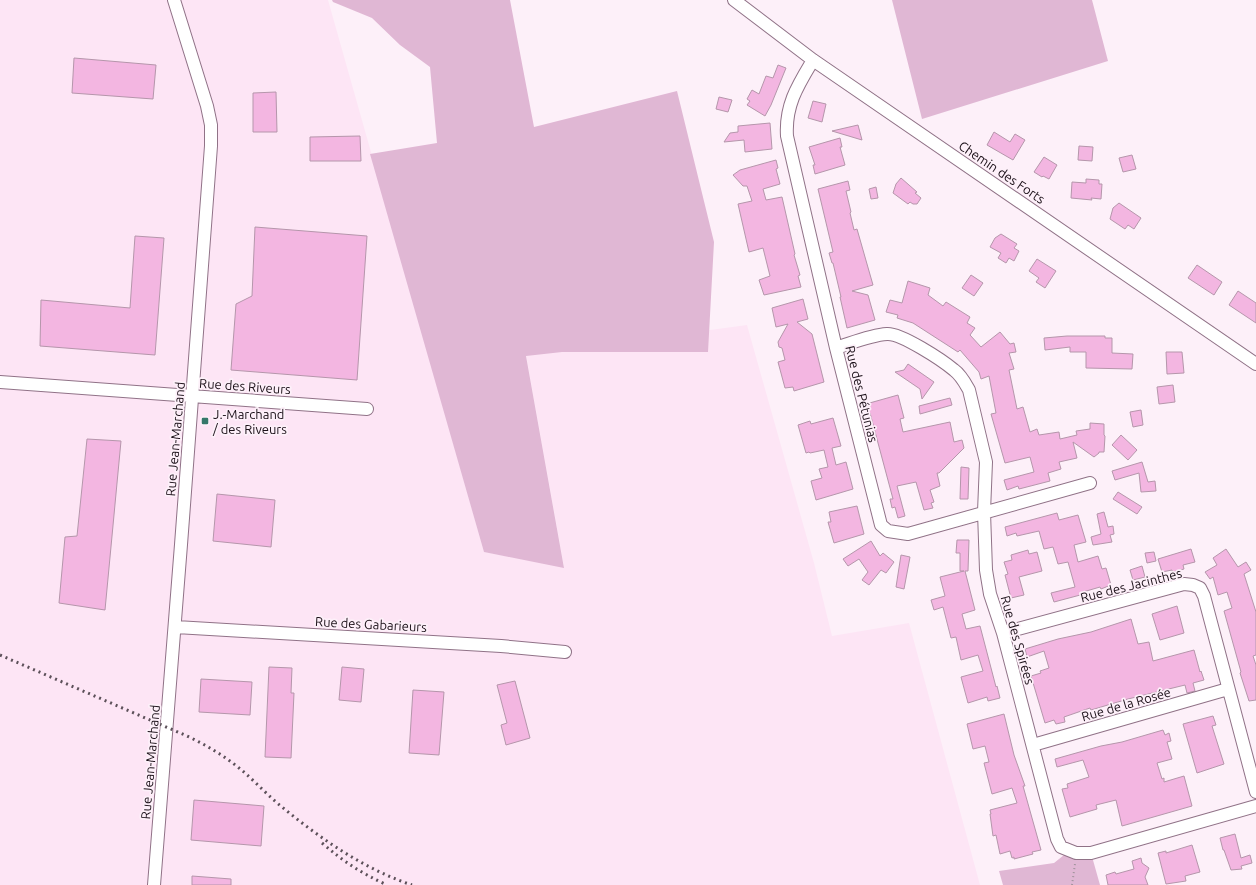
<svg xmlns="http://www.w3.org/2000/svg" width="1256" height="885" font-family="Ubuntu,sans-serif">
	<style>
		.built { fill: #fde5f5 }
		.green { fill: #e0b7d4 }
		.building { fill: #f3b6e1; stroke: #b596ab }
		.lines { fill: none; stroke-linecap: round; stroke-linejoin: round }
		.minor-casing { stroke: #907287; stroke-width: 14 }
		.path { stroke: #9f929b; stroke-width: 2; stroke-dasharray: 1 3; stroke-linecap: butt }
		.minor { stroke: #fff; stroke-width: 12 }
		.rail { stroke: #5c5059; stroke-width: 3; stroke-dasharray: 2 4; stroke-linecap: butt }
		.poi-dot { fill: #35786a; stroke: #fdf0f9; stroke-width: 1.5 }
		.labels { text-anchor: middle; stroke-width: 3.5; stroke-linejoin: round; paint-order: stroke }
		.street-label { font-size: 13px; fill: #1b1018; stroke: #fdf0f9 }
		.poi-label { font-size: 13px; fill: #1b1018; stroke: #fdf0f9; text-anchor: start }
	</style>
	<rect width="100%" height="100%" fill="#fdf0f9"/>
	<!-- built -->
	<path class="built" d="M0,0H328L484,552L564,567L526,355L747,325L814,563L832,636L909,623L980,885H0Z"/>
	<!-- green -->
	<path class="green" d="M332,0H510L534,127L677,91L714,242L708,352H562L526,356L564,568L484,552L370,154L437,143L430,67L400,45L372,18L333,2Z
		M892,0H1092L1108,61L922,119Z
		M1069,851L1091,853L1100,885H1003L999,871L1054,863Z"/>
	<!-- building -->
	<path class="building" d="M74,58L156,65L153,99L72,93Z
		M778,65L786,68L771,105L765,116L747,105L750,101L747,99L752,90L759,94L766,76L773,78Z
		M276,92L277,132H253V93Z
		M719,97L732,100L728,112L716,109Z
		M813,101L826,104L822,122L808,118Z
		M770,123L772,149L745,152L744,140L724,142L730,133L738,132V126Z
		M858,125L862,140L832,131Z
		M994,132L1010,142L1015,134L1025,140L1013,160L987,145Z
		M360,136L361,161H310V137Z
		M840,138L842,147H840L845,165L815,174L813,165H815L809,147Z
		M1079,146L1093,147L1092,161L1078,160Z
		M1132,155L1136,169L1123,172L1119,158Z
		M1044,157L1057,165L1049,179L1043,176L1042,177L1034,172Z
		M776,160L778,168L776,169L780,184L763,189L766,200L782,197L795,254L794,255L800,275L798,276L801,287L764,295L759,280L770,276L763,248L749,252L738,204L752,201L747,186H743L733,175L740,170Z
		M901,178L917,192L915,193L921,198L917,204H913L910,202L908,204L893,193L896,184Z
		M1086,179L1099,180V184H1102L1101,199L1091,198L1092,200L1071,198L1072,182L1086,183Z
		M848,181L850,190L846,191L851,212L850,213L854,230L857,229L873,285L852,291L868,295L875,320L847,328L840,297H841L833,263H832L829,253L833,252L818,189Z
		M876,187L878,198L871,199L869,189Z
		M1119,203L1141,218L1134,229L1128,225L1125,229L1110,219L1113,208Z
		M255,227L367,236L357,380L231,370L236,304L252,296Z
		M1001,234L1017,244L1014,248L1019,251L1014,261L1009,258L1006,263L998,258L1001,253L990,247L995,238Z
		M135,236L164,238L155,355L40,346L41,300L130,308Z
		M1037,259L1056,271L1045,288L1036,282L1039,278L1029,271Z
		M1197,265L1222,282L1214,295L1188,278Z
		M971,275L983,283L974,296L962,288Z
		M908,281L930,288L928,295L943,306L946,302L970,317L967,323L975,328L970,335L981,347L1000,332L1010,344L1014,343L1016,352L1009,353L1014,369L1009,370L1017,409L1023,407L1030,432L1037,429L1039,435L1059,432L1060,439L1077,435L1076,431L1090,429V423L1104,424V435L1105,436L1104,452H1099V453L1094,457L1073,442L1077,458L1059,462L1061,469L1048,473L1050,481L1019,489L1018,486L1007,490L1004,480L1034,472L1030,457L1005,463L991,414L996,413L989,376L981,379L979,372L960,350L958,352L913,323L897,318L898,315L886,312L890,300L902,303Z
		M1238,291L1256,303V323L1229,305Z
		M803,299L808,319L797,322L812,334L824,382L794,391L793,387L785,388L778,362L785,360L782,348L779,347L778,342L788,324L776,327L772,308Z
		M1067,336H1105V338H1112V353L1133,354L1132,369L1086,368V352H1070V347L1045,350L1044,338Z
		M1166,352H1182L1184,373L1167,374Z
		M908,364L934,382L922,399L920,389L895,372L904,370Z
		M1173,385L1175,402L1159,404L1157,387Z
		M898,395L904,418L900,419L903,432L950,422L954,442L962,440L964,448L939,473H937L940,486L930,490L934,502L931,503L933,508L924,510L916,482L897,486L905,516L898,518L895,507L892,508L890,499H893L870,413H869L866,404Z
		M950,398L952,405L920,414L919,406Z
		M1141,410L1143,425L1133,427L1130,412Z
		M833,418L841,446L832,448L836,465L846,462L853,489L816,500L811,481L822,478L819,469L828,467L824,450L810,453L809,452L806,453L798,425L810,421L811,424Z
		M1121,435L1137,450L1128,460L1112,445Z
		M87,439L121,441L105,610L59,603L65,537L77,536Z
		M1142,462L1148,482L1155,481L1156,491L1141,492L1139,473L1115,480L1112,471Z
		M961,467L969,468L968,499H960Z
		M1118,492L1142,507L1137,514L1113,499Z
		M217,494L275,500L271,547L213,541Z
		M857,506L864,534L834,543L828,522H831L829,512Z
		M1104,512L1108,527L1113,526L1114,534L1110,535L1112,542L1093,545L1091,537L1101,534L1097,514Z
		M1057,513L1059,520L1078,515L1086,542L1074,545L1078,562L1098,556L1102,569L1106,568L1111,585L1101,589L1100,587L1083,592L1084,594L1054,602L1051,593L1075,587L1068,562L1058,564L1053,547L1044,549L1039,531L1017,536L1016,533L1007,536L1005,527Z
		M957,540H969L968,571H965L975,610L962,614L966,629L980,626L996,687L997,686L1000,698L988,701L987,697L968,703L961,677L983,671L978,655L961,660L956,637L951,638L943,607L934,610L931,600L945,596L940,577L964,571H960V553H956Z
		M871,541L880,556L883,553L894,562L886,573L881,570L869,585L862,580L868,572L859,559L848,566L843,559Z
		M1191,549L1195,562L1183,565L1184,569L1173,572L1172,570L1162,572L1158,559Z
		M1226,549L1238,567L1246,562L1251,570L1244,574L1256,612V655L1253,656L1256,665V700L1249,701L1240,673L1241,672L1224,611L1232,608L1227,592L1218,595L1213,577L1210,579L1205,572L1217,565L1213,558Z
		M1028,550L1029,554L1037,552L1042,571L1019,577L1024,595L1011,598L1005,575L1008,574L1004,562L1012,560L1011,555Z
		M1154,552L1156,561L1147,563L1145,553Z
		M901,555L910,557L904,589L896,587Z
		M1142,566L1145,577L1133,580L1130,570Z
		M1177,606L1184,633L1160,640L1152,614Z
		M1131,619L1138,644L1149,642L1153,661L1194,650L1200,672L1201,671L1204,680L1193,683L1195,691L1187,693L1185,685L1128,699L1091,710L1090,708L1064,717L1065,722L1056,724L1054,720L1045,723L1031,676L1041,673L1040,671L1049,668L1044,651L1027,657L1025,649L1058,639L1091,632Z
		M269,667L292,668L291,693H294L291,758L265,757Z
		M342,667L364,669L361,702L339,700Z
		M201,679L252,682L250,715L199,712Z
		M515,681L530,738L506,745L501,725L507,723L497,685Z
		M413,690L444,692L439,755L409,753Z
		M1004,714L1014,755L1025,786H1023L1041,850L1032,852L1033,854L1014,859V857L1012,858L1010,851L1000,854L996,835L993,836L990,814H991L990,810L1017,803L1012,788L992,794L984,763L989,762L985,746L973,749L967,724Z
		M1213,716L1216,725L1212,726L1224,764L1197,773L1183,724Z
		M1163,730L1165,735L1169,733L1171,741L1167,742L1172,759L1157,763L1162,779L1164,778V782L1184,776L1192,806L1122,826L1116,800L1096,805L1097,809L1070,817L1062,789L1068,788L1067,784L1089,777L1083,760L1057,767L1055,759L1101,746L1122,742Z
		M194,800L264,806L261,846L191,840Z
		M1235,834L1241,858L1250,855L1252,863L1241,866L1242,869L1231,870L1224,850H1223L1220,838Z
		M1192,845L1200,872L1185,876L1186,881L1166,884L1158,853L1166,851V853Z
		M1141,858L1142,863L1149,868L1145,877L1148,885H1108L1106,875L1115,872L1116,874L1134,869L1132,861Z
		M192,876L231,879V885H192Z"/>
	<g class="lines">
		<!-- minor casing -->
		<g class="minor-casing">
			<path id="minor" d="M734,0L813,60L1256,364
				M813,60C798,85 785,105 787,136L836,348L881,525L888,531L908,534L1090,483
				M836,348C852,343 870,335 887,334C901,333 942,360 954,370C961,375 965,383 969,390L986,462L984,512L986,570L990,594L1003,633L1057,839L1061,847L1076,853H1091L1256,806
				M0,382L367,409
				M176,627L501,646L565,652
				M1003,633L1184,584L1193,585L1200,588L1204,596L1256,792
				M1033,745L1228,689
				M154,885C174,639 193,392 211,146V125L207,106L174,0"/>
		</g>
		<!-- path -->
		<path class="path" d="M1072,885L1075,864"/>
		<!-- minor -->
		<use href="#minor" class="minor"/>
		<!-- rail -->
		<path class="rail" d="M0,655L187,736C206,745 223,755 239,768C254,780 267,795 282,807C321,839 364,869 412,885
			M322,843C344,862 361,873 387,885"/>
	</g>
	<!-- markers -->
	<rect class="poi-dot" x="201" y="417" width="8" height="8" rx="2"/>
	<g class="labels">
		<!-- street labels -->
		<g class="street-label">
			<text transform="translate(1002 172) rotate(34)" y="5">Chemin des Forts</text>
			<text transform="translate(245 386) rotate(4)" y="5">Rue des Riveurs</text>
			<text transform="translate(862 394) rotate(76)" y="5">Rue des Pétunias</text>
			<text transform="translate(175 439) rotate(-85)" y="5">Rue Jean-Marchand</text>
			<text transform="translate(1131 585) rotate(-14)" y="5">Rue des Jacinthes</text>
			<text transform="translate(371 624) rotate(3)" y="5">Rue des Gabarieurs</text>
			<text transform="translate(1018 640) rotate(74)" y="5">Rue des Spirées</text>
			<text transform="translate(1126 704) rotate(-16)" y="5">Rue de la Rosée</text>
			<text transform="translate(150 762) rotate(-85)" y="5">Rue Jean-Marchand</text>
		</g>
		<!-- poi labels -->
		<g class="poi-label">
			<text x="213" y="419">J.-Marchand<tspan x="213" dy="15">/ des Riveurs</tspan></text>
		</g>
	</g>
</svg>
